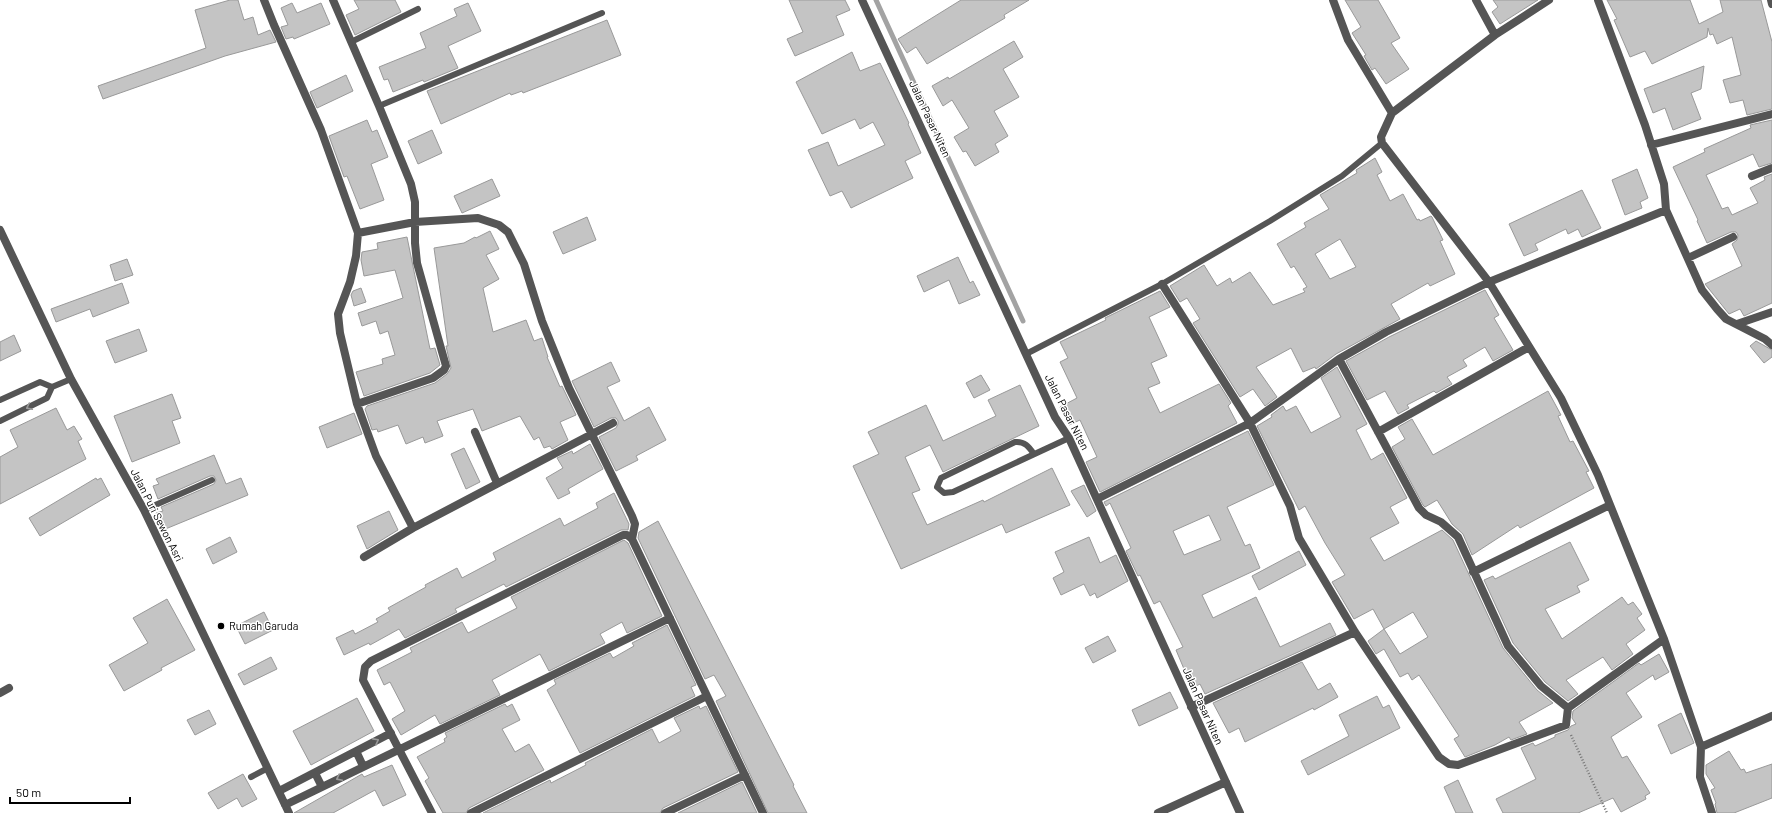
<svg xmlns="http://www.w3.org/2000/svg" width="1772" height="813" font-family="Barlow,sans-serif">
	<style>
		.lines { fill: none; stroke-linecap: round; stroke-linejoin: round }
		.stream { stroke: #a3a3a3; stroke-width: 5 }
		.building { fill: #c4c4c4; stroke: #999; fill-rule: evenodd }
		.path { stroke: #777; stroke-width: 2.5; stroke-dasharray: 1 2; stroke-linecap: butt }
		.service { stroke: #555; stroke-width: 6 }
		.minor { stroke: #555; stroke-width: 8 }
		.oneway { stroke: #999 }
		.poi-dot { fill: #000; stroke: #fff; stroke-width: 1.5 }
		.labels { text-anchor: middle; stroke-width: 3; stroke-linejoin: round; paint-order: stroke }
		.street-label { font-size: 11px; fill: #000; stroke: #fff }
		.poi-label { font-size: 11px; fill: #000; stroke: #fff; text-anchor: start }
	</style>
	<rect width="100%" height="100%" fill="#fff"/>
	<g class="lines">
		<!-- stream -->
		<path class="stream" d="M876,0L1023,321"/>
	</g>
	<!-- building -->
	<path class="building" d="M230,0H238L244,20L253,17L258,35L270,30L276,42L225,56L103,99L98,86L206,48L195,10Z
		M354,0H395L401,12L355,35L346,15L359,9Z
		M789,0H845L850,10L836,16L844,35L795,56L787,39L803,32Z
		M961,0H1029L1004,15L1005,18L927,64L916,47L907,53L898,39Z
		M1345,0H1378L1400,38L1391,43L1409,69L1386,84L1375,68L1372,70L1364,56L1366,55L1352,33L1361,27Z
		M1493,0H1538L1500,24L1492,12L1498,7Z
		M1607,0H1690L1699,24L1723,12L1720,0H1761L1772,42V109L1747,115L1743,100L1730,103L1723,80L1741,75L1732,37L1717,44L1713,34L1710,35L1708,28L1707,37L1652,64L1645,51L1630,57L1614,20L1617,19Z
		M292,3L297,13L321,3L330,24L294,39L293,37L286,39L281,27L288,25L281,8Z
		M468,3L481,31L448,46L458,68L424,82L423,80L393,92L388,79L384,80L379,67L426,48L420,33L457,16L454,9Z
		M607,20L621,55L523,93L522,91L511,95L510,93L441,124L427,91Z
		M1014,41L1023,57L1003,69L1019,97L994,111L1008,136L995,144L999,152L975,166L966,151L963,152L954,137L969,128L952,100L943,106L932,86L948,77L949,79Z
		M852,52L860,71L880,63L909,123L908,124L921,153L905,161L913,178L851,208L842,191L830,196L808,150L828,142L838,166L885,145L873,122L860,129L855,119L822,134L796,82Z
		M1704,66L1701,89L1691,93L1701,119L1673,130L1665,108L1653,113L1644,89Z
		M346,75L353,91L317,108L310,92Z
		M367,120L372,132L377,130L388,157L371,164L384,200L360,209L347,176L344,177L329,136Z
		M1772,120V163L1759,167L1753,154L1706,175L1722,209L1728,207L1732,215L1758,203L1750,188L1765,180L1764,177L1772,174V303L1744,316L1740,309L1729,314L1705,284L1742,266L1732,244L1737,240L1738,235L1736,232H1731L1707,243L1697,221L1698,220L1673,167L1705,152L1704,149L1751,128L1750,125Z
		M432,130L442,153L418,164L408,141Z
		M1375,158L1382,172L1377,175L1390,201L1403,194L1417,220L1419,219L1420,221L1431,216L1432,217L1443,240L1440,241L1455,274L1430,286L1428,283L1391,304L1400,319L1336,354L1316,369L1315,367L1303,372L1291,348L1256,367L1277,397L1265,406L1253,389L1240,397L1193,323L1200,319L1187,298L1180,302L1170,286L1204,265L1217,286L1230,278L1232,283L1250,272L1273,305L1305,292L1303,289L1307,287L1294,266L1291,268L1277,244L1306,227L1304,223L1329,209L1320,195L1357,173L1356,170ZM1340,239L1356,267L1330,279L1315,254Z
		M1637,169L1648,198L1640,202L1642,208L1625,215L1612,180Z
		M492,179L500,196L462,213L454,196Z
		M1582,190L1601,228L1582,237L1578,229L1568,234L1566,229L1535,244L1538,250L1524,256L1509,224Z
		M587,217L596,240L563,254L553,232Z
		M490,231L499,249L486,255L499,279L483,288L493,332L526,320L534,341L542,338L548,357H547L560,387L562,386L576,415L560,422L568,440L552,449L550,446L544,448L539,437L534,440L520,416L482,431L473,409L437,421L443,436L425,443L423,437L406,444L398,425L378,432L377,429L372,430L365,409L367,406L435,383L447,374L451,368L446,346H448L434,248L464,243L475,237L476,238Z
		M407,237L430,349L435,348L440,365L430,373L364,396L356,372L383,364L382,359L395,355L388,331L380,334L376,321L362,326L358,313L403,298L395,270L364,276L361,260L362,252L378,249L377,243Z
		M958,257L970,283L973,281L980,295L959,304L949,280L924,292L917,276Z
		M127,259L133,275L115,281L110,265Z
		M122,283L129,303L93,317L90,309L56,322L51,309Z
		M361,288L366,302L354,306L351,295L353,291Z
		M1485,290L1499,315L1494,318L1513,350L1493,361L1485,347L1463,360L1467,366L1447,377L1452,384L1436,393L1434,391L1407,405L1409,408L1398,414L1385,391L1367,400L1346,361L1389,337Z
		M1160,291L1170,307L1149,317L1167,356L1151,363L1160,383L1148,388L1160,413L1219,384L1231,403L1228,406L1237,423L1100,492L1086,462L1097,457L1080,420L1069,425L1060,407L1077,398L1060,362L1068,358L1060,342L1106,320L1105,318Z
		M139,329L147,351L115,363L106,341Z
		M14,335L21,351L0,361V342Z
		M1756,341L1772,350V357L1764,363L1750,346Z
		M611,362L620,381L607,387L624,421L649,407L666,440L636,456L638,460L616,471L599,437L616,428L618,424V421L616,418H611L594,427L572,381Z
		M1337,367L1367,424L1356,430L1371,460L1383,453L1407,498L1390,507L1399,523L1370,538L1384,561L1442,530L1453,540L1503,648L1537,690L1553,703L1519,722L1527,734L1511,740L1509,737L1495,745L1465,757L1454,739L1459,736L1419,675L1412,680L1408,673L1400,677L1384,649L1376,654L1368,641L1384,629L1400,654L1428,637L1413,612L1384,629L1373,609L1354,619L1332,582L1345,575L1325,543L1305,506L1299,510L1257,426L1272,417L1271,415L1283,406L1286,411L1296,406L1311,433L1341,417L1321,378Z
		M981,375L990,390L974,398L966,383Z
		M1020,385L1039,426L943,472L930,445L905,457L920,490L912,493L927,525L983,500L984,502L1052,468L1070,505L1006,533L1002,524L901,569L853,466L879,454L868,432L926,405L943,441L996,416L988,400Z
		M1548,391L1561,415L1558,416L1570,442L1573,441L1589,471L1586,472L1594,488L1520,528L1518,525L1472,555L1463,534L1452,524L1437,500L1425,507L1423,505L1392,447L1405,439L1398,427L1412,419L1433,455Z
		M172,394L181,418L172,421L180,443L132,462L114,416Z
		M56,408L67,430L74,426L82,439L78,441L86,459L0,504V457L18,447L10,430Z
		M354,413L362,434L327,448L319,427Z
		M1248,431L1274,485L1227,507L1245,546L1250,544L1260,568L1202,595L1213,618L1256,597L1280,647L1330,623L1336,635L1205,694L1200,684L1192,688L1176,650L1183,647L1160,601L1154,604L1140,575L1138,576L1126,551L1131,548L1110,503L1106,506L1104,502ZM1209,515L1221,540L1184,555L1173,531Z
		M590,444L603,469L568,489L570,493L558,499L546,478L563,468L557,458L572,451L573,454Z
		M464,448L480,482L466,489L451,454Z
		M214,455L226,484L241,478L248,495L163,530L156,513L163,511L161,507L214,484L216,480L214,476H210L158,499L153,486L159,484L156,479Z
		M96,478L97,480L101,478L110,495L40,536L29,518Z
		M1084,485L1096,511L1087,517L1071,491Z
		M614,493L629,524L628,530H621L506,587L504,584L455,609L457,612L405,638L399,629L370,645L369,643L344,655L336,638L353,630L355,634L378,622L376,619L390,611L388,608L426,587L425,585L457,568L462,578L496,560L493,553L560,518L564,526L598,508L596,503Z
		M389,511L398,530L367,549L357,526Z
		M658,521L794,785L793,786L807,813H768L716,701L726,696L714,675L705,679L638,538L639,532Z
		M230,537L237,552L213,564L206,549Z
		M1089,537L1100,563L1116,555L1128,581L1097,598L1095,593L1090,596L1084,584L1061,595L1053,578L1064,572L1055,552Z
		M624,540L628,543L662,616L627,633L622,622L600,634L605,643L549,671L540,654L492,680L500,695L440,724L435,715L401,735L392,719L405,711L390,682L384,685L377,670L412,652L410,648L462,622L468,633L517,608L511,597Z
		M1570,542L1589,580L1577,586L1580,592L1545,609L1562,639L1622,597L1628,605L1633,602L1642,614L1637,618L1645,630L1626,644L1633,654L1612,670L1603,657L1566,680L1578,694L1568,701L1545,682L1513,643L1484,580L1493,576L1495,579Z
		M1299,551L1306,565L1259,590L1252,576Z
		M167,599L195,650L161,668L162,670L124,691L109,665L148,643L133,618Z
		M264,612L273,630L245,644L236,626Z
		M667,625L696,685L691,687L695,696L580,753L547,690L556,684L554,680L610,653L613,658L634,646L632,643Z
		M1108,636L1116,651L1093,663L1085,648Z
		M1659,654L1669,672L1655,680L1653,675L1626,693L1642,717L1611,737L1622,758L1627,756L1650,793L1645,796L1646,799L1621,812L1613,798L1578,813H1503L1496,799L1536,779L1521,748L1533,743L1535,746L1555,737V735L1568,730L1571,726L1576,724L1572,718L1573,711L1639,663L1641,665Z
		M271,657L277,669L244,685L238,674Z
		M1302,662L1318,690L1330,683L1338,697L1314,710L1313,708L1245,742L1239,728L1229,733L1213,703Z
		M1170,692L1178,708L1139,726L1132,710Z
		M1377,696L1383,708L1389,705L1400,728L1308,775L1301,761L1349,736L1339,715Z
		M357,698L374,731L311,765L293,731Z
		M505,704L507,707L512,704L520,720L502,729L515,752L529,744L544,770L469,808L466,813H443L425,781L429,778L417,757L445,742L444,739L447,737L445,733Z
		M699,706L700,709L706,706L738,772L663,808L660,813H483L550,780L551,783L586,765L585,763L652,729L659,743L681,731L674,718Z
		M209,710L216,724L195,735L187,720Z
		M1681,713L1694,743L1671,754L1658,725Z
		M1729,751L1741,770L1744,769L1746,773L1772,764V798L1734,813H1717L1715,804L1716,803L1711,790L1715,788L1706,774V765Z
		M392,765L406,795L383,806L375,790L333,813H294L362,774L364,777Z
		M243,774L257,799L242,807L237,798L218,809L208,793Z
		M1458,780L1473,813H1456L1444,787Z
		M742,782L757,813H678Z"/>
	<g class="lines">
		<!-- path -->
		<path class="path" d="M1571,735L1607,813"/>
		<!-- service -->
		<path class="service" d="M351,42L418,9
			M379,106L602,13
			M1026,354L1162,284L1270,221L1342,176L1382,143
			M0,400L40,382L52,387
			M0,421L47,398L52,387L71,379
			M1034,454C1029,447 1025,441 1015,442L941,478L937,487L944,493L953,492L1069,438
			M144,510L212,480
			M251,777L268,768"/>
		<!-- minor -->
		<path class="minor" d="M264,0L274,25L321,130L358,233L356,256L350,282L338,314L340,333L357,404L376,456L413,528
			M333,0L379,106L411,184L415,202V243L417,263L446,366L444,370L433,378L357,404
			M862,0L1055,417L1069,438L1240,813
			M1333,0L1348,40L1392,113
			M1476,0L1495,35
			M1549,0L1495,35L1392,113L1381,137L1382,143L1489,282L1561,398L1598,475L1664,639L1701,747L1700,777L1712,813
			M1598,0L1645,125L1664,184L1666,210L1702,290L1717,309L1726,319L1765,339L1772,345
			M1771,0L1772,4
			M1651,145L1772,114
			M1752,176L1772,168
			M0,230L71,379L144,510L289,813
			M358,233L415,222L478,218L499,225L508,232L524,264L542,321L569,388L632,516L635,524L632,539
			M1688,258L1733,237
			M1162,284L1250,423L1290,506L1299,538L1355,632L1439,757L1449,764L1458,765L1566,725L1568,708L1664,639
			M1737,324L1772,312
			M1339,359L1419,508L1426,515L1441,522L1458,537L1508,646L1541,686L1568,708
			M475,432L497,483
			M1378,432L1529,347
			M1097,499L1250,423L1339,359L1386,332L1489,282L1666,210
			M364,557L413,528L613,423
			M1473,572L1610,505
			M0,693L9,688
			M1191,707L1355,632
			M1701,747L1772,716
			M356,751L363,766
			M315,773L322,787
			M279,791L391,733
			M285,805L670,618
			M432,813L363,680L365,667L371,661L623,535H627L632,539L763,813
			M471,813L707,696
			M665,813L745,775
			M1158,813L1226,782"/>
	</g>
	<!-- one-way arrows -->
	<defs><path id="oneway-chevron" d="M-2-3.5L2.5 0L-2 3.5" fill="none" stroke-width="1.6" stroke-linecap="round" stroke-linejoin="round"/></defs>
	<g class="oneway">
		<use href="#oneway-chevron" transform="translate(29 407) rotate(154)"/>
		<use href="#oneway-chevron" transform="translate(376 741) rotate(-28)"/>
		<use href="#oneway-chevron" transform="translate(339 778) rotate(153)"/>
	</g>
	<!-- markers -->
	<circle class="poi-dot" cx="221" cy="626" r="4"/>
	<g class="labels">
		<!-- street labels -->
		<g class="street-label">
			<text transform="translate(930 119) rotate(65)" y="4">Jalan Pasar Niten</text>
			<text transform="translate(1067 412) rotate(63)" y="4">Jalan Pasar Niten</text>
			<text transform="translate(157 515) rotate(63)" y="4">Jalan Puri Sewon Asri</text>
			<text transform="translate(1203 706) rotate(66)" y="4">Jalan Pasar Niten</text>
		</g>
		<!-- poi labels -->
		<g class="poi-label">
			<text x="229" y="630">Rumah Garuda</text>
		</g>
	</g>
	<!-- scale -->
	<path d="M10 797v6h120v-6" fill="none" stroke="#000000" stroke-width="2"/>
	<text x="16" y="797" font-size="12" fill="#000000" stroke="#ffffff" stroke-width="3" paint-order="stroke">50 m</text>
</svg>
